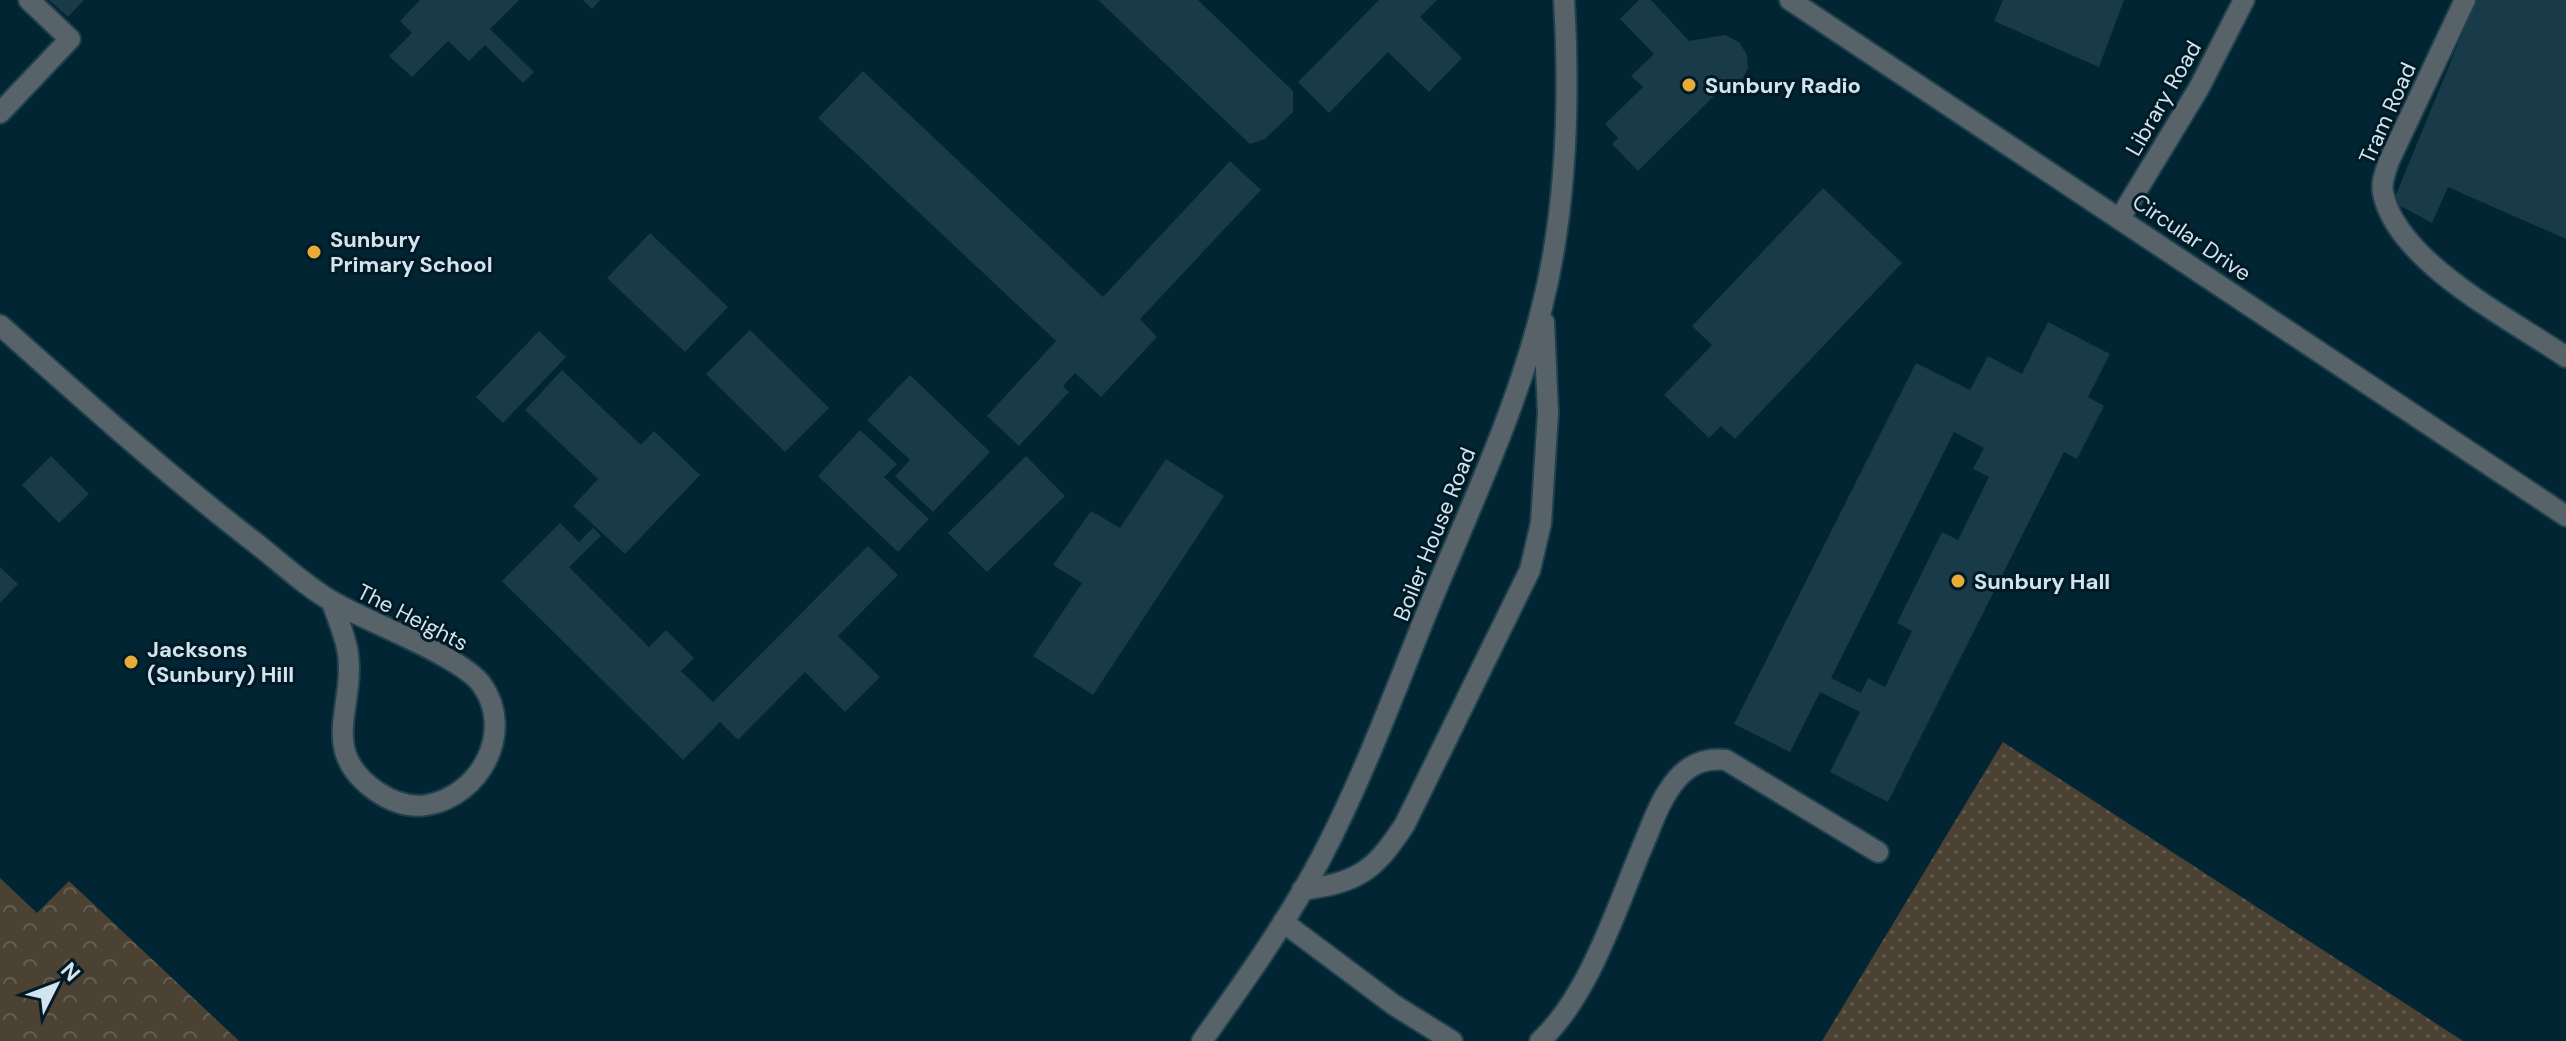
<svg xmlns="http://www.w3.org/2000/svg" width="2566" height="1041" font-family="'DM Sans',sans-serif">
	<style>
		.grass { fill: url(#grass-dots) }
		.park { fill: url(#park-crowns) }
		.building { fill: #183a49; fill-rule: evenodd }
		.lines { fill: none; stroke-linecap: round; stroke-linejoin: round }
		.minor-casing { stroke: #1f404d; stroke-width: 24 }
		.minor { stroke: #576369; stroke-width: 20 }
		.poi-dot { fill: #e9ab38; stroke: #021a25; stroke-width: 3 }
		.labels { text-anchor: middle; stroke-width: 6; stroke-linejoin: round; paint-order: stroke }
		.poi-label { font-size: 22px; font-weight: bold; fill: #d2e5ee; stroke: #021a25; text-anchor: start }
		.street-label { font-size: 22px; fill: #d2e5ee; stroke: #021a25 }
	</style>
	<defs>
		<pattern id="grass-dots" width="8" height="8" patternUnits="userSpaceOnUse" patternTransform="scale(2)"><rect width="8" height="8" fill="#4b4233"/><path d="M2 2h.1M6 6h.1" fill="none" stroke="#645d51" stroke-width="1.8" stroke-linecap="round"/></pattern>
		<pattern id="park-crowns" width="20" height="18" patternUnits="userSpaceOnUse" patternTransform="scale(2)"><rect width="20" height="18" fill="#4b4233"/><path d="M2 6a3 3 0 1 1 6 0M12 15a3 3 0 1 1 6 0" fill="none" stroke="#645d51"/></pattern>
	</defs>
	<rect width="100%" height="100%" fill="#022533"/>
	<!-- grass -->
	<path class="grass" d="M2003,742L2463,1041H1822Z"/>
	<!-- park -->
	<path class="park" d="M0,878L37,913L69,881L239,1041H0Z"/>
	<!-- building -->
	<path class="building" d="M49,0H84L68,17Z
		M420,0H519L490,29L534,72L523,83L485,45L469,61L448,41L412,77L389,56L412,33L400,21Z
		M583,0H600L592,9Z
		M1098,0H1198L1293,91V112L1265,139L1250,144Z
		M1379,0H1437L1420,17L1462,58L1429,92L1388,52L1329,113L1298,82Z
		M1639,0H1651L1689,41L1725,35L1739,42L1747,55L1748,68L1741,82L1729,92L1716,94L1638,171L1612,144L1618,138L1605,124L1643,87L1631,76L1654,54L1620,19Z
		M2003,0H2124L2099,67L1994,21Z
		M2476,0H2566V239L2448,187L2432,223L2393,202Z
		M863,71L1103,297L1230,161L1261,190L1140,319L1157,337L1101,397L1075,373L1063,386L1069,392L1019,446L987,416L1056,341L818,118Z
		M1823,188L1902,263L1735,439L1721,426L1709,438L1664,395L1712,345L1692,326Z
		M650,233L728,307L685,352L607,278Z
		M2048,322L2110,354L2088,397L2104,406L2077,459L2064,452L1888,802L1830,772L1860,712L1820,692L1790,752L1734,724L1916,363L1970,390L1988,356L2022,374ZM1954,432L1984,448L1973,469L1989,477L1958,540L1942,532L1897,623L1912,631L1885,687L1868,678L1861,693L1831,678Z
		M750,330L829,408L785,452L706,374Z
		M539,331L566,357L503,423L476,397Z
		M562,370L641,445L654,431L700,475L625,554L573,506L598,479L525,410Z
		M910,375L990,452L933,512L895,476L910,460L867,420Z
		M860,430L897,464L884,477L929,519L898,552L818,476Z
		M51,456L89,494L59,523L22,485Z
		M1026,456L1065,496L987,572L948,533Z
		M1166,459L1224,496L1093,695L1033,656L1082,583L1053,565L1091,511L1120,528Z
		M560,523L579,542L593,528L601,536L569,567L649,647L666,630L694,658L681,671L713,702L868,546L898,575L838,636L880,677L845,712L805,672L738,740L720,722L683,760L502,581Z
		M0,567L18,584L0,603Z"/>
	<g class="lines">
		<!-- minor casing -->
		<g class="minor-casing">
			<path id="minor" d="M1790,0L2566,516
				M2465,0L2389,161C2385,173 2380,184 2384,197C2401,264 2512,320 2566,357
				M0,113L70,39L29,0
				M2120,218L2199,88L2244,0
				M0,325C83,399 165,473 253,541C279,561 306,587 335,603C368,622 463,657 482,685C515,732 480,796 427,805C408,808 392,802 376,791C318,750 355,709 348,654C346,637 337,618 332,602
				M1302,890C1358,882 1374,872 1405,824L1530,570L1541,523L1548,413L1544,322
				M1283,922L1394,1005L1452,1041
				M1202,1041C1244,982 1287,922 1321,858C1364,776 1396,688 1431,602C1471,505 1517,409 1542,307C1567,208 1570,102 1564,0
				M1540,1041C1588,997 1616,910 1641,850C1652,825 1659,800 1677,779C1691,763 1706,758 1726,760L1878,852"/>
		</g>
		<!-- minor -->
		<use href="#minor" class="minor"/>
	</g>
	<!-- markers -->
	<g class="poi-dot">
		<circle cx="1689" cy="85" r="8"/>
		<circle cx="314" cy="252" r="8"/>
		<circle cx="1958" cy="581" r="8"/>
		<circle cx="131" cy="662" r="8"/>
	</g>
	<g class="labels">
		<!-- poi labels -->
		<g class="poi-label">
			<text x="1705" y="93">Sunbury Radio</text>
			<text x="330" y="247">Sunbury<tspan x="330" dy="25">Primary School</tspan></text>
			<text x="1974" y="589">Sunbury Hall</text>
			<text x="147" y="657">Jacksons<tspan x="147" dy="25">(Sunbury) Hill</tspan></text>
		</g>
		<!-- street labels -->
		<g class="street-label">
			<text transform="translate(2163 98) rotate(-60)" y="8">Library Road</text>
			<text transform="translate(2387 113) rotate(-66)" y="8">Tram Road</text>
			<text transform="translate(2192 237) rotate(34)" y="8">Circular Drive</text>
			<text transform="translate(1434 534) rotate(-68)" y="8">Boiler House Road</text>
			<text transform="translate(413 617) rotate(27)" y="8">The Heights</text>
		</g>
	</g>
	<!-- north arrow -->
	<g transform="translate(56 985) rotate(48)" stroke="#021a25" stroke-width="6" paint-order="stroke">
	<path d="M0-6L14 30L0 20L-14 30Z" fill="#d2e5ee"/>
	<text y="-12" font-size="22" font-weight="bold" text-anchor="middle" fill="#d2e5ee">N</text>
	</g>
</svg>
